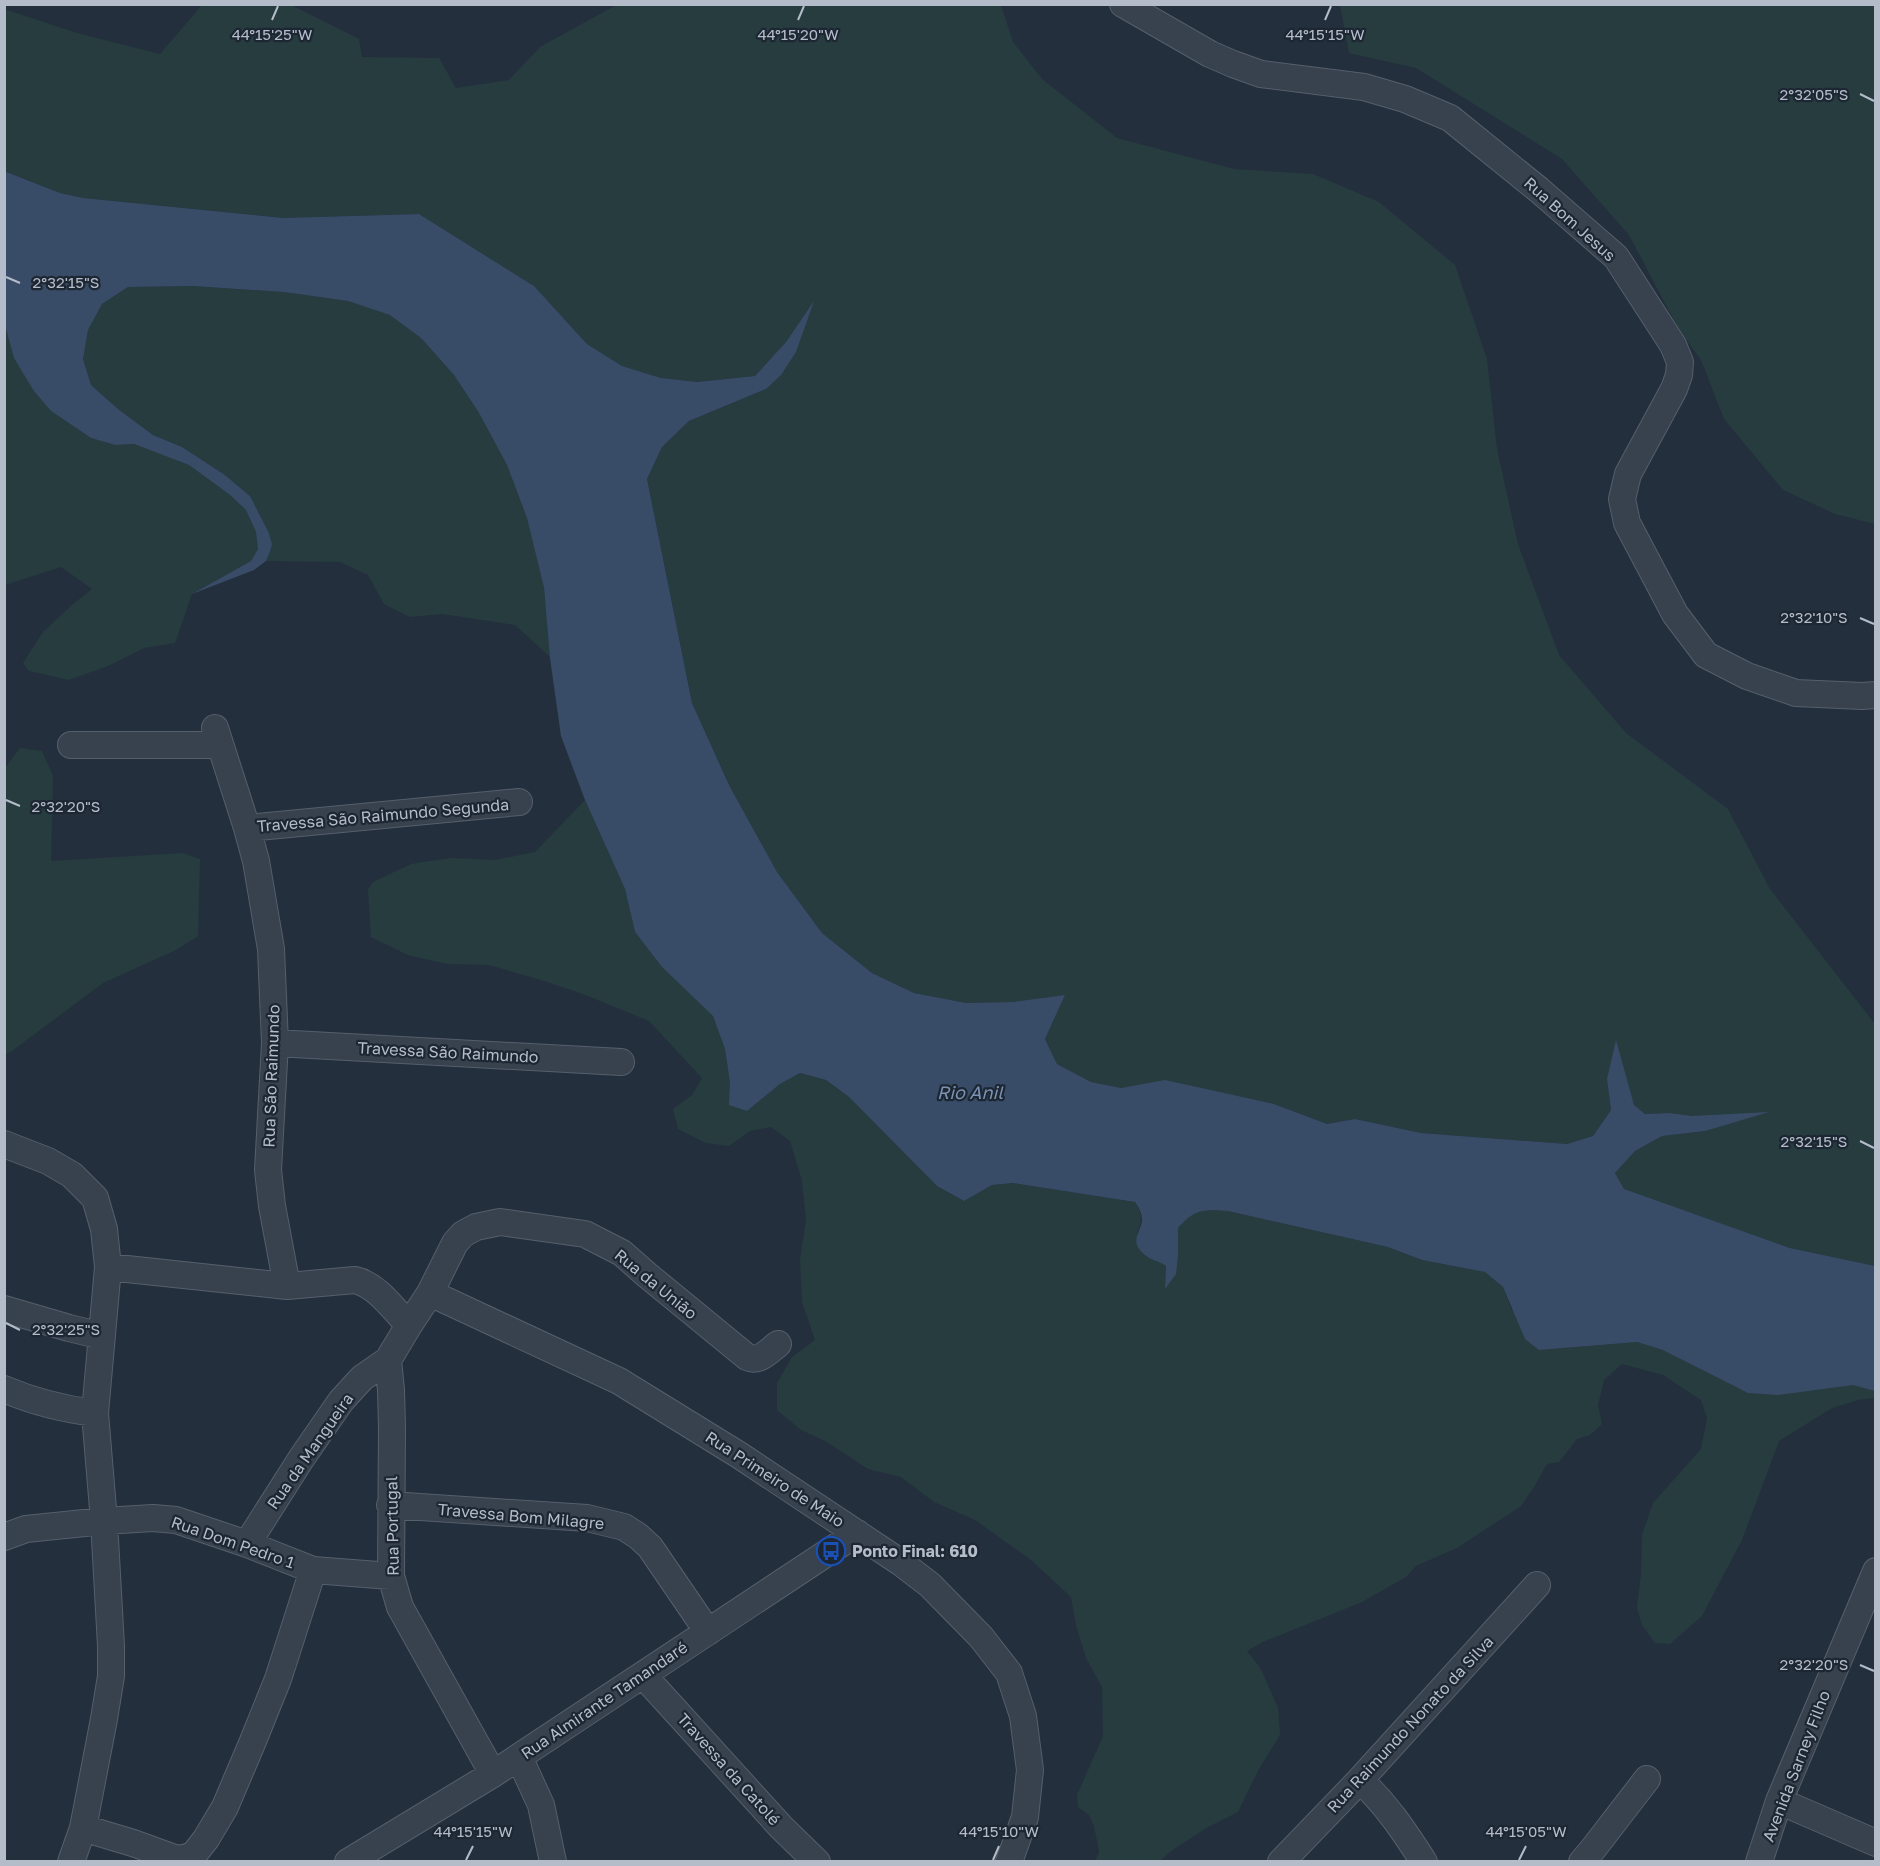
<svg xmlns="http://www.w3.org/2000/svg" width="1880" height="1866" font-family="'Golos Text',sans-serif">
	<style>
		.green { fill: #263c3f }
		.water { fill: #394c67 }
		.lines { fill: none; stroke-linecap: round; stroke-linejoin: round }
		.minor-casing { stroke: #565f6c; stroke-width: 28 }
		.minor { stroke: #38414e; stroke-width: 26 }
		.ticks { fill: none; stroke: #b4bcc9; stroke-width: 2 }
		.labels { text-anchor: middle; stroke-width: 4.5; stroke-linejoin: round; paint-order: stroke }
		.street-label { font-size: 16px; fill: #b4bcc9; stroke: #1d2633 }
		.poi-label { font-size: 16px; font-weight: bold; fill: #b4bcc9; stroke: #1d2633; text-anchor: start }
		.water-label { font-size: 18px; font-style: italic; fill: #7c92b1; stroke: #1d2633 }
		.ticks-label { font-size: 15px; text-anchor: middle; fill: #b4bcc9; stroke: #1d2633; stroke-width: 4.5; stroke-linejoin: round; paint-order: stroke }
	</style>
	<rect width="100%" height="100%" fill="#242f3e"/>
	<!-- green -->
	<path class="green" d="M202,5H291L359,39L362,57L439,58L456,88L509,80L540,47L616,5H1001L1013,42L1042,79L1117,138L1234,169L1313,174L1379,202L1455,265L1487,359L1497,449L1518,544L1559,655L1626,733L1728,809L1770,889L1875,1024V1266L1790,1248L1624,1190L1615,1173L1635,1151L1662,1136L1705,1131L1692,1116L1670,1113L1645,1114L1634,1105L1627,1083L1607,1079L1611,1110L1593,1136L1567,1144L1421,1133L1355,1119L1327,1124L1274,1104L1165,1081L1121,1088L1091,1082L1057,1064L1045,1039L1065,995L1013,1002L966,1003L914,993L872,973L822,933L777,872L729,785L692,703L647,479L662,447L689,421L766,389L813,303L786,342L755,376L697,382L661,378L622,366L587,344L534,286L419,214L283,218L83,198L60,193L5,171L4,9L77,33L160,54Z
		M1340,5H1875V524L1835,514L1783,490L1724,419L1701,360L1679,330L1629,235L1562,159L1416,68L1349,53Z
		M193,286L284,292L348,301L391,315L421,338L454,375L479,413L507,465L527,518L544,588L550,657L515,625L442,614L410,617L384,604L368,575L340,562L266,561L270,552L272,544L269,533L250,496L225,475L182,447L153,435L118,409L91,385L83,359L88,330L102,304L128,287Z
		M4,325L8,335L51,411L91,438L115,445L134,444L189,465L230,495L246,510L256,532L258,549L251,561L192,594L175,643L144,648L108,666L69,680L29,671L23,663L43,632L72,605L92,589L61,567L5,585Z
		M20,748L42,751L53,776L51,861L183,853L200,859L198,936L176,950L103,983L12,1051L5,1054V768Z
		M585,800L625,889L635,932L662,967L713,1015L725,1049L730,1083L747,1111L780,1084L800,1073L826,1080L849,1097L937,1186L963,1201L992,1185L1013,1183L1135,1202C1143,1214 1142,1221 1137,1234L1146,1257L1159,1260L1166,1266L1165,1287L1178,1255L1177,1228C1194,1209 1204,1209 1228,1211L1388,1247L1422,1260L1485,1272L1503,1287L1511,1308L1539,1350L1637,1342L1663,1350L1818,1389L1853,1384L1875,1391V1398L1858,1400L1832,1408L1779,1441L1742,1540L1702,1616L1670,1644L1655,1643L1642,1625L1637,1608L1641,1573L1642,1535L1653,1503L1701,1449L1707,1418L1701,1400L1663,1375L1622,1364L1604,1380L1598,1405L1602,1424L1590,1435L1577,1439L1559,1462L1547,1464L1534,1487L1521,1506L1457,1548L1416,1566L1406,1577L1362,1602L1263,1642L1247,1651L1261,1669L1278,1708L1280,1735L1259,1769L1238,1812L1208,1827L1171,1851L1160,1861H1095L1099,1852L1094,1826L1089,1815L1078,1807L1077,1795L1103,1736L1102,1687L1086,1658L1076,1626L1071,1597L1031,1560L975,1520L934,1502L901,1477L868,1469L827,1442L801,1430L777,1410V1383L792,1357L815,1340L802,1302L800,1259L806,1220L802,1181L790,1141L771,1127L750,1131L729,1146L706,1143L678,1129L673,1109L692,1095L702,1078L649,1021L583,994L544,981L489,965L447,964L408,955L371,937L368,889L373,882L411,864L451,858L495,860L535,852Z"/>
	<!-- water -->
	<path class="water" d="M4,171L60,193L83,198L283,218L419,214L534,286L587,344L622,366L661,378L697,382L755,376L786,342L814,301L796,352L781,375L766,389L689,421L662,447L647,479L692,703L729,785L777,872L822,933L872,973L914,993L966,1003L1013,1002L1065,995L1045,1039L1057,1064L1091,1082L1121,1088L1165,1080L1274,1104L1327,1124L1355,1119L1421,1133L1567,1144L1593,1136L1611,1110L1607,1079L1616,1040L1634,1105L1645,1114L1670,1113L1692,1116L1769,1112L1705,1131L1662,1136L1635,1151L1615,1173L1624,1189L1790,1248L1875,1266V1391L1853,1385L1778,1395L1748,1393L1663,1350L1637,1342L1539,1350L1525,1339L1503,1287L1485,1272L1422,1260L1388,1247L1228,1211C1204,1209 1194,1209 1178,1228V1255L1176,1274L1165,1289L1166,1266C1158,1260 1150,1260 1145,1255C1128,1241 1141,1233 1142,1220C1142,1213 1139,1208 1135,1202L1013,1183L992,1185L964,1201L937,1186L849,1097L826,1080L800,1073L780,1084L747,1111L729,1105L730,1083L725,1049L713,1016L662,967L635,932L625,889L585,800L561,736L550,658L544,588L527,518L507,465L479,413L454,375L421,338L390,315L348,301L284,292L193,286L128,287L102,304L88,330L83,359L91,385L118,409L153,435L182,447L225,475L238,486L250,496L269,533L272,544L270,552L266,561L254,570L192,594L251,561L258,549L256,532L246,510L230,495L189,465L134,444L115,445L91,438L51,411L34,391L14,358L5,325Z"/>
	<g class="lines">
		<!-- minor casing -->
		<g class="minor-casing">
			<path id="minor" d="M1123,4L1210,54L1233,64L1261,74L1364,87L1405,99L1450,118L1539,190L1616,257L1673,345L1680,362L1679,375L1674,389L1628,474L1622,499L1627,523L1675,614L1706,655L1747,676L1796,693L1862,696L1876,695
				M215,728L247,828L256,861L271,949L275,1043L268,1170L272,1206L287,1286
				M71,745H220
				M247,828L519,802
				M275,1043L621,1062
				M4,1144L48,1161L72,1175L95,1198L104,1229L108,1267L95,1413L104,1521L111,1646V1676L104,1719L83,1828L71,1862
				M108,1267L287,1286L355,1280C377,1285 393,1309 409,1325
				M430,1293L619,1381L739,1455L900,1562L930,1585L981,1637L1009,1673L1023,1716L1030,1770L1025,1817L1009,1862
				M4,1309L69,1328L102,1336
				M388,1360L391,1390L392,1428L391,1576L400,1607L493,1774
				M4,1389C34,1402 63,1409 95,1413
				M390,1505L587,1518L624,1527L638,1536L650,1547L708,1632
				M4,1537L26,1529L104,1521L153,1518L176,1520L247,1544L313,1570L391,1576
				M247,1544L301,1459L341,1401L362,1378L388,1360L409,1325L430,1293L455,1243L463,1234L476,1227L500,1222L585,1234L622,1253L647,1275L747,1357C759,1363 769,1351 778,1344
				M643,1675L781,1827L817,1862
				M519,1757L541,1805L553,1862
				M1360,1780C1387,1805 1404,1831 1424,1862
				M1779,1801L1876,1843
				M83,1828L133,1843L177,1859L188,1857L195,1853L206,1839L225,1807L253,1741L278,1679L313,1570
				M348,1862L493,1774L857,1533
				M1281,1862L1360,1780L1537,1585
				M1582,1862L1593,1849L1647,1779
				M1759,1862L1779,1801L1876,1571"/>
		</g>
		<!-- minor -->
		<use href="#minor" class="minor"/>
	</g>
	<!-- ticks -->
	<path class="ticks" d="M272,20L278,6M798,20L804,6M1325,20L1331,6M1860,94L1874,101M6,277L20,283M1860,618L1874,624M6,800L20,806M1860,1141L1874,1148M6,1323L20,1330M1860,1665L1874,1671M466,1860L473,1846M993,1860L999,1846M1519,1860L1526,1846"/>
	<!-- icons -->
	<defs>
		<g id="bus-ring" transform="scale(1.5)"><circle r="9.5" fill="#1d2633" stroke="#1a4fb4" stroke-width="1.5"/><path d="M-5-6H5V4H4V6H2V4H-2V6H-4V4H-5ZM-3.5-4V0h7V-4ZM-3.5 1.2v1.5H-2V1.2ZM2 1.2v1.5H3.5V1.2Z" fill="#1a4fb4"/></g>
	</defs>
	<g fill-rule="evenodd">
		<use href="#bus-ring" x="831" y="1551"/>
	</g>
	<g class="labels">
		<!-- street labels -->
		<g class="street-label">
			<text transform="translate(1570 219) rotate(42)" y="6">Rua Bom Jesus</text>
			<text transform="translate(383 815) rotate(-5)" y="6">Travessa São Raimundo Segunda</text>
			<text transform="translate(448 1052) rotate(3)" y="6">Travessa São Raimundo</text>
			<text transform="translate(271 1076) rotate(-88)" y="6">Rua São Raimundo</text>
			<text transform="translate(656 1284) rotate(39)" y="6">Rua da União</text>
			<text transform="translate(310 1451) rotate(-55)" y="6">Rua da Mangueira</text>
			<text transform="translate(775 1479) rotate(33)" y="6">Rua Primeiro de Maio</text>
			<text transform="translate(521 1516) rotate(5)" y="6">Travessa Bom Milagre</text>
			<text transform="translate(392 1526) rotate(-91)" y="6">Rua Portugal</text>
			<text transform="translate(233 1542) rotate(19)" y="6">Rua Dom Pedro 1</text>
			<text transform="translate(604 1700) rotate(-34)" y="6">Rua Almirante Tamandaré</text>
			<text transform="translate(1410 1724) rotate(-47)" y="6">Rua Raimundo Nonato da Silva</text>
			<text transform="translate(1796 1766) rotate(-69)" y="6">Avenida Sarney Filho</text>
			<text transform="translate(729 1769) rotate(48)" y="6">Travessa da Catolé</text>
		</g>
		<!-- poi labels -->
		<g class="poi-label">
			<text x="852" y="1557">Ponto Final: 610</text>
		</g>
		<!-- water labels -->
		<g class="water-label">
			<text x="970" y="1099">Rio Anil</text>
		</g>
	</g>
	<g class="ticks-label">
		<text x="272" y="40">44°15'25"W</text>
		<text x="798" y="40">44°15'20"W</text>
		<text x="1325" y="40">44°15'15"W</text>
		<text x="1814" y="100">2°32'05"S</text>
		<text x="66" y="288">2°32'15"S</text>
		<text x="1814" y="623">2°32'10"S</text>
		<text x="66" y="812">2°32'20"S</text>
		<text x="1814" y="1147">2°32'15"S</text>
		<text x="66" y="1335">2°32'25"S</text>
		<text x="1814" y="1670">2°32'20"S</text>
		<text x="473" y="1837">44°15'15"W</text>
		<text x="999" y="1837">44°15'10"W</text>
		<text x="1526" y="1837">44°15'05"W</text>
	</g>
	<!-- border -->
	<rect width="1880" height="1866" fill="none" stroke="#b4bcc9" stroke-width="12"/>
</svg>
